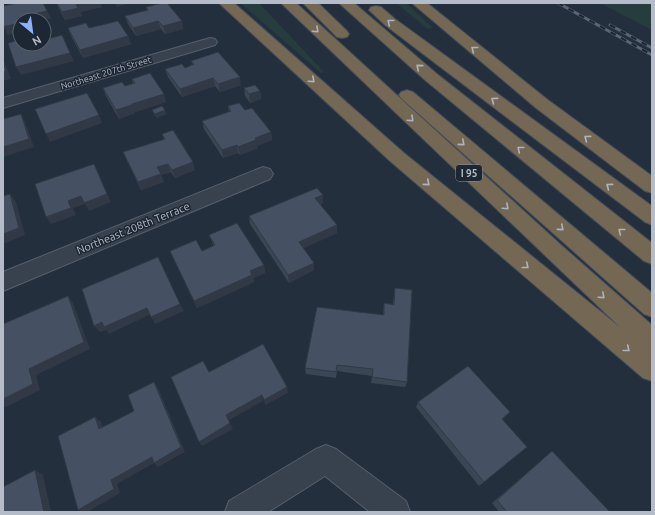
<svg xmlns="http://www.w3.org/2000/svg" width="655" height="515" font-family="Ubuntu,sans-serif">
	<style>
		.green { fill: #263c3f }
		.lines { fill: none; stroke-linecap: round; stroke-linejoin: round }
		.minor-casing { stroke: #565f6c; stroke-width: 2 }
		.motorway-casing { stroke: #434c59; stroke-width: 2 }
		.minor { fill: #38414e; fill-rule: evenodd }
		.motorway { fill: #746855; fill-rule: evenodd }
		.rail-casing { stroke: #5a6575; stroke-width: 3 }
		.rail { stroke: #1d2633; stroke-width: 2; stroke-dasharray: 6; stroke-linecap: butt }
		.wall { fill: #3b4654 }
		.shaded-wall { fill: #303945 }
		.building { fill: #455162; stroke: #303945 }
		.oneway { stroke: #aeb4bd }
		.labels { text-anchor: middle; stroke-width: 3; stroke-linejoin: round; paint-order: stroke }
		.far-street-label { font-size: 9px; fill: #b4bcc9; stroke: #1d2633 }
		.shield { fill: #1d2633; stroke: #878f9c; stroke-width: 1 }
		.shield-label { font-size: 10px; font-weight: bold; fill: #b4bcc9 }
		.street-label { font-size: 11px; fill: #b4bcc9; stroke: #1d2633 }
	</style>
	<rect width="100%" height="100%" fill="#242f3e"/>
	<!-- green -->
	<path class="green" d="M240,3H259L324,72L321,73Z
		M396,3H406L433,28L428,29Z
		M600,3H652V30Z"/>
	<g class="lines">
		<!-- minor casing -->
		<g class="minor-casing">
			<path id="minor" d="M210,38L215,39L217,42L215,45L3,108V98Z
				M263,167L270,169L273,174L270,179L3,291V272Z
				M326,445L336,449L406,501L410,512H370L325,476L268,512H225L229,501L316,449Z"/>
		</g>
		<!-- motorway casing -->
		<g class="motorway-casing">
			<path id="motorway" d="M219,3H234L404,153L621,328L281,3H296L561,245L652,325V352L650,351L652,353V381L643,378L390,161Z
				M303,3H318L347,31L349,34L347,37L342,38L337,37Z
				M339,3H354L437,74L652,243V264L644,261L425,80Z
				M412,3H427L548,100L652,176V193L645,191L536,108Z
				M376,6L381,7L395,19L652,206V225L645,222L385,25L369,10L371,7Z
				M407,90L413,92L652,293V317L644,314L401,98L399,95L401,92Z"/>
		</g>
		<!-- minor -->
		<use href="#minor" class="minor"/>
		<!-- motorway -->
		<use href="#motorway" class="motorway"/>
		<!-- rail casing -->
		<g class="rail-casing">
			<path id="rail" d="M558,3L652,55
				M610,25L652,48"/>
		</g>
		<!-- rail -->
		<use href="#rail" class="rail"/>
	</g>
	<!-- wall -->
	<path class="wall" d="M56,3H100L102,7L80,12L82,16L65,20Z
		M146,7L182,21L183,29L165,34L161,29L136,36L128,24L125,16L147,10Z
		M68,28H89L128,36L131,44L83,58L71,36Z
		M191,61L241,85L220,92L215,86L182,97L168,77L165,69L185,68L193,65Z
		M132,79L166,102L135,112V113L119,119L106,96L103,88L125,86L133,84Z
		M244,88L260,91L261,99L250,103L245,96Z
		M228,106L245,110L271,132L272,140L257,146L258,148L240,155L238,153L223,158L204,129L202,121L229,112Z
		M152,110L166,114L157,118L154,114Z
		M162,134L195,170L175,178L171,172L161,175L164,182L141,190L123,152L164,140Z
		M323,203L320,204L337,225V233L303,248L314,263V270L289,283L250,224L249,216Z
		M209,235L264,265L265,273L253,278L254,282L197,308L170,251H202L214,246L212,242Z
		M395,288L407,382L405,387L371,383L372,376L337,371L336,378L306,374L305,368L383,315L384,303L393,304L394,295Z
		M418,402L505,417L502,420L527,447L479,486L416,407Z
		M552,451L610,512H499L492,503Z"/>
	<!-- shaded-wall -->
	<path class="shaded-wall" d="M83,3H100L102,7L80,12L82,16L65,20L62,12L76,5Z
		M115,3H131L117,7Z
		M47,11L51,18L44,20H20V21L18,18Z
		M158,21L161,29L136,36L133,28Z
		M182,21L183,29L165,34L163,26Z
		M20,23V32L8,35L3,27Z
		M128,36L131,44L83,58L80,50Z
		M70,53L74,61L21,75L16,67Z
		M3,58L11,79L3,81Z
		M240,77L241,85L220,92L218,84Z
		M213,78L215,86L182,97L180,89Z
		M260,91L261,99L250,103L249,94Z
		M164,94L166,102L135,112V113L119,119L116,110L132,104Z
		M165,110L166,114L157,118L155,114Z
		M21,114L25,122L34,147L3,157V147Z
		M99,115L102,123L50,142L46,134Z
		M271,132L272,140L257,146L258,148L240,155L238,147L255,138Z
		M237,145L238,153L223,158L222,150Z
		M193,162L195,170L175,178L172,170Z
		M94,164L111,202L89,211L85,204L73,208L76,215L51,224L46,217L68,201Z
		M168,164L171,172L161,175L164,182L141,190L138,182L157,167Z
		M10,194L16,202L25,235L3,244V234Z
		M323,195V203L315,206V198Z
		M337,225V233L300,250L299,242Z
		M314,263V270L289,283L288,275Z
		M264,265L265,273L253,278L254,282L197,308L194,301L250,271Z
		M68,296L73,303L90,349L36,375L40,390L6,407L3,406V399L29,369Z
		M180,304L184,311L155,324L151,317Z
		M147,308L151,314L109,334L106,330L100,332L94,326L102,322Z
		M154,382L158,388L185,452L158,467L154,463L117,484L120,493L87,512H82L78,510L111,480Z
		M287,387L288,393L265,405L264,400Z
		M262,395L263,401L229,420L226,415Z
		M95,417L101,422L105,434L99,429Z
		M230,423L233,429L202,446L199,442Z
		M35,470L43,475L51,512H44Z"/>
	<!-- building -->
	<path class="building" d="M18,3H43L47,11L18,18L20,23L3,27V6Z
		M57,3H83L76,5L78,8L62,12Z
		M162,3H167L182,21L163,26L158,21L133,28L125,16L148,10L146,7Z
		M118,21L128,36L80,50L68,28L86,23L89,28Z
		M62,35L70,53L16,67L8,43L20,40V44H29L30,46L38,44H44V40Z
		M218,52L240,77L218,84L213,78L180,89L165,69L182,64L185,68L194,64L191,61Z
		M3,62L6,71L3,72Z
		M150,73L164,94L132,104V105L116,110L103,88L122,82L125,86L135,83L132,79Z
		M255,85L260,91L249,94L244,88Z
		M87,93L99,115L46,134L35,109Z
		M239,103L245,110L252,108L271,132L255,138L256,140L238,147L237,145L222,150L202,121L231,111L228,106Z
		M162,106L165,110L155,114L152,110Z
		M21,114L29,139L3,147V119Z
		M173,130L193,162L172,170L168,164L157,167L161,174L138,182L123,152L165,139L162,134Z
		M94,164L107,194L84,203L81,196L68,201L71,208L46,217L35,184Z
		M317,188L323,195L315,198L337,225L299,242L314,263L288,275L249,216Z
		M10,194L19,228L3,234V196Z
		M237,223L264,265L250,271L252,275L194,301L170,251L196,240L202,251L215,245L209,235Z
		M158,257L180,304L151,317L147,308L104,327L102,322L94,326L82,289Z
		M395,288L412,290L407,382L372,377L373,369L337,365L336,372L305,368L317,307L384,315V303L394,305Z
		M68,296L84,342L29,369L33,384L3,399V324Z
		M263,344L287,387L264,400L262,395L226,415L230,423L199,442L171,377L203,361L209,372Z
		M468,366L510,412L502,419L527,447L484,482L418,402Z
		M154,382L181,447L154,463L152,457L111,480L114,489L78,510L58,436L95,417L99,429L134,411L128,395Z
		M552,451L610,512H507L497,500Z
		M35,470L44,512H3V487Z"/>
	<!-- one-way arrows -->
	<defs><path id="oneway-chevron" d="M-2-3.5L2.5 0L-2 3.5" fill="none" stroke-width="1.6" stroke-linecap="round" stroke-linejoin="round"/></defs>
	<g class="oneway">
		<use href="#oneway-chevron" transform="translate(390 22) rotate(-141)"/>
		<use href="#oneway-chevron" transform="translate(316 30) rotate(43)"/>
		<use href="#oneway-chevron" transform="translate(474 49) rotate(-141)"/>
		<use href="#oneway-chevron" transform="translate(419 67) rotate(-139)"/>
		<use href="#oneway-chevron" transform="translate(312 80) rotate(42)"/>
		<use href="#oneway-chevron" transform="translate(494 100) rotate(-143)"/>
		<use href="#oneway-chevron" transform="translate(411 119) rotate(43)"/>
		<use href="#oneway-chevron" transform="translate(587 138) rotate(-143)"/>
		<use href="#oneway-chevron" transform="translate(462 143) rotate(41)"/>
		<use href="#oneway-chevron" transform="translate(520 149) rotate(-141)"/>
		<use href="#oneway-chevron" transform="translate(427 183) rotate(40)"/>
		<use href="#oneway-chevron" transform="translate(609 186) rotate(-143)"/>
		<use href="#oneway-chevron" transform="translate(506 207) rotate(43)"/>
		<use href="#oneway-chevron" transform="translate(561 228) rotate(41)"/>
		<use href="#oneway-chevron" transform="translate(621 231) rotate(-141)"/>
		<use href="#oneway-chevron" transform="translate(526 266) rotate(39)"/>
		<use href="#oneway-chevron" transform="translate(602 296) rotate(42)"/>
		<use href="#oneway-chevron" transform="translate(627 349) rotate(39)"/>
	</g>
	<g class="labels">
		<!-- far-street labels -->
		<g class="far-street-label">
			<text transform="translate(106 73) rotate(-17)" y="3">Northeast 207th Street</text>
		</g>
		<!-- shield labels -->
		<rect class="shield" x="456" y="165" width="26" height="16" rx="3"/>
		<g class="shield-label">
			<text x="469" y="177">I 95</text>
		</g>
		<!-- street labels -->
		<g class="street-label">
			<text transform="translate(133 228) rotate(-22)" y="4">Northeast 208th Terrace</text>
		</g>
	</g>
	<!-- border -->
	<rect width="655" height="515" fill="none" stroke="#b4bcc9" stroke-width="8"/>
	<!-- north arrow -->
	<g transform="translate(32 32) rotate(151)"><circle r="19" fill="#1d2633" stroke="#59626f"/>
	<path d="M0-3L7 15L0 10L-7 15Z" fill="#8ab4f8"/>
	<text y="-6" font-size="11" font-weight="bold" text-anchor="middle" fill="#b4bcc9">N</text>
	</g>
</svg>
